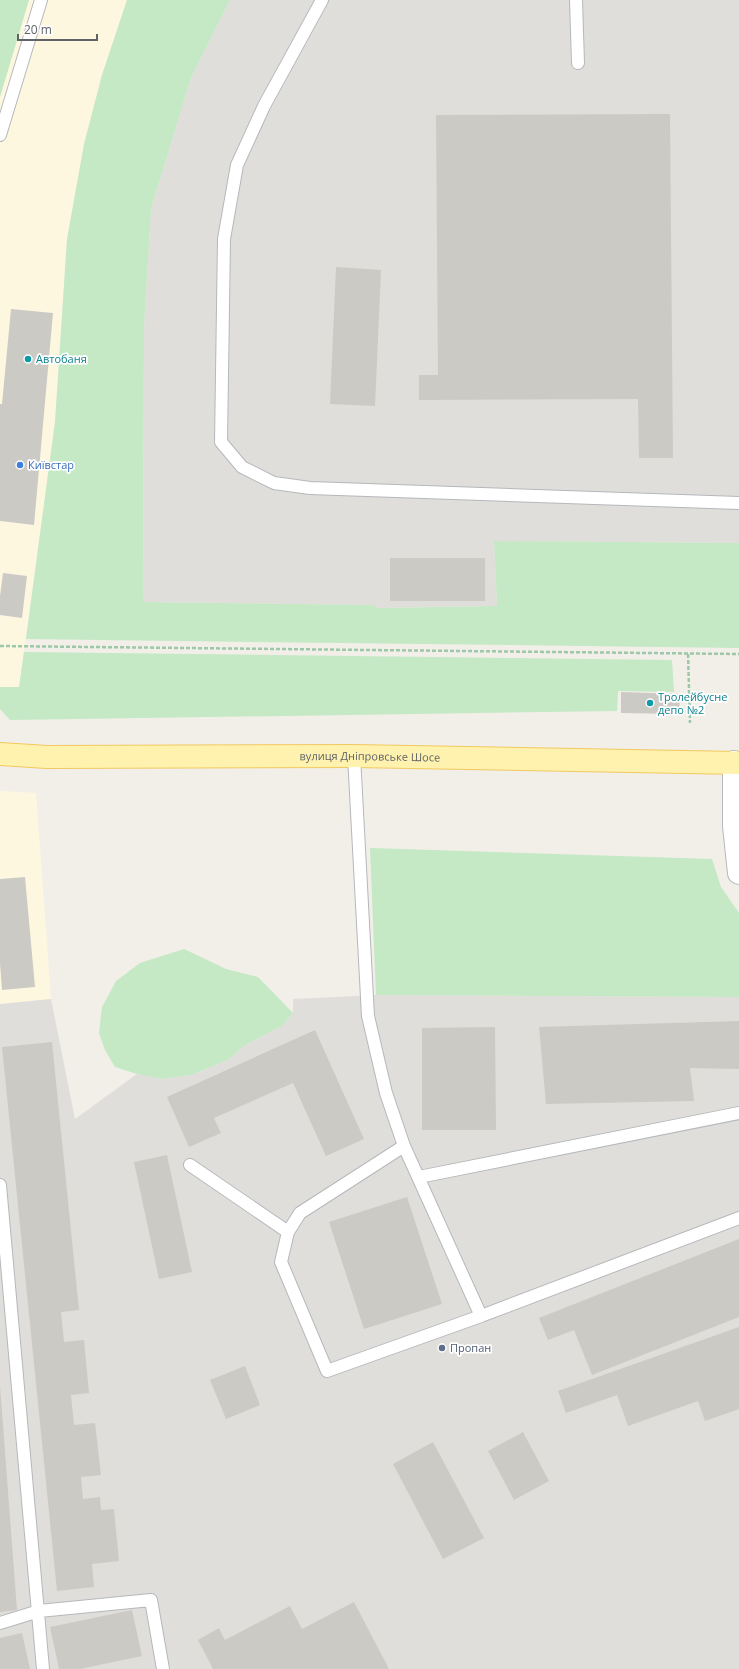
<svg xmlns="http://www.w3.org/2000/svg" width="739" height="1669" font-family="'Open Sans',sans-serif">
	<style>
		.commercial { fill: #fef7e0 }
		.industrial { fill: #e0deda }
		.green { fill: #c5e8c5 }
		.building { fill: #cccac5 }
		.lines { fill: none; stroke-linecap: round; stroke-linejoin: round }
		.lane-casing { stroke: #b5b8bc; stroke-width: 14 }
		.street-casing { stroke: #b5b8bc; stroke-width: 24 }
		.primary-casing { stroke: #f2c960; stroke-width: 24 }
		.path { stroke: #9cc7a9; stroke-width: 2.5; stroke-dasharray: 4 2; stroke-linecap: butt }
		.lane { stroke: #fff; stroke-width: 12 }
		.street { stroke: #fff; stroke-width: 22 }
		.primary { stroke: #fff2af; stroke-width: 22 }
		.culture-dot { fill: #0f9aa8; stroke: #fff; stroke-width: 1.5 }
		.shop-dot { fill: #3f7fe0; stroke: #fff; stroke-width: 1.5 }
		.service-dot { fill: #5c6f8a; stroke: #fff; stroke-width: 1.5 }
		.labels { text-anchor: middle; stroke-width: 3.5; stroke-linejoin: round; paint-order: stroke }
		.culture-label { font-size: 11px; fill: #0d838f; stroke: #fff; text-anchor: start }
		.shop-label { font-size: 11px; fill: #366cbe; stroke: #fff; text-anchor: start }
		.street-label { font-size: 11px; fill: #5f6368; stroke: #fff }
		.service-label { font-size: 11px; fill: #4e5e75; stroke: #fff; text-anchor: start }
	</style>
	<rect width="100%" height="100%" fill="#f1efe8"/>
	<!-- commercial -->
	<path class="commercial" d="M29,0H127L102,75L67,239L55,422L19,687H0V97Z
		M0,791L36,793L51,999L0,1004Z"/>
	<!-- industrial -->
	<path class="industrial" d="M230,0H739V543L494,541L497,606L376,608L374,605L143,602L144,328L151,209L191,78Z
		M376,995L739,997V1669H0V1004L51,999L75,1119L137,1074L162,1079L191,1075L228,1060L245,1045L282,1026L293,1013V999Z"/>
	<!-- green -->
	<path class="green" d="M0,0H29L0,97Z
		M127,0H230L191,78L151,209L144,328L143,602L375,605L376,608L497,606L494,541L739,543V648L26,639L55,422L67,239L84,144L102,75Z
		M24,652L672,660L674,692L618,691L617,711L10,720L0,709V687H19Z
		M370,848L712,859L721,887L739,913V997L376,995Z
		M184,949L226,969L258,977L293,1013L282,1026L245,1045L228,1060L191,1075L162,1079L137,1074L115,1067L105,1050L99,1033L102,1007L116,981L140,963Z"/>
	<!-- building -->
	<path class="building" d="M670,114L673,458H639L638,399L419,400V375H438L436,115Z
		M336,267L381,270L375,406L330,404Z
		M11,309L53,313L34,525L0,521V404H2Z
		M390,558H485V601H390Z
		M3,573L27,576L22,618L0,615V596Z
		M621,692L680,694L679,714L621,713Z
		M25,877L35,987L2,990L0,963V879Z
		M739,1021V1069L690,1068L694,1101L546,1104L539,1027Z
		M495,1027L496,1130H422V1028Z
		M315,1030L364,1139L326,1156L293,1083L214,1118L221,1133L189,1147L167,1097Z
		M52,1042L79,1310L61,1312L64,1342L84,1340L89,1393L71,1395L74,1425L95,1423L101,1475L81,1477L83,1499L100,1497L101,1510L114,1509L119,1561L92,1564L94,1587L57,1591L2,1047Z
		M167,1155L192,1272L159,1279L134,1162Z
		M407,1197L442,1304L364,1329L329,1222Z
		M739,1239V1317L592,1375L574,1330L548,1340L539,1318Z
		M739,1327V1409L705,1421L698,1401L628,1426L617,1395L566,1413L558,1391Z
		M245,1366L260,1405L226,1419L210,1380Z
		M0,1386L17,1610L0,1612Z
		M523,1432L549,1481L514,1500L488,1451Z
		M433,1442L484,1538L443,1559L393,1464Z
		M354,1602L389,1669H213L198,1640L219,1628L225,1640L290,1606L302,1629Z
		M132,1610L142,1656L80,1669H59L50,1627Z
		M22,1633L30,1669H0V1638Z"/>
	<g class="lines">
		<!-- lane casing -->
		<g class="lane-casing">
			<path id="lane" d="M322,0L264,106L237,165L224,239L221,442L242,467L274,483L310,488L739,503
				M576,0L578,63
				M0,135L41,0
				M354,756L368,1016L386,1093L404,1146L481,1316L739,1218
				M404,1146L300,1213L288,1232L281,1262L327,1371L481,1316
				M190,1165L288,1232
				M419,1177L739,1113
				M0,1185L43,1669
				M0,1623L39,1611L151,1600L163,1669"/>
		</g>
		<!-- street casing -->
		<g class="street-casing">
			<path id="street" d="M734,762V826L739,873"/>
		</g>
		<!-- primary casing -->
		<g class="primary-casing">
			<g id="primary">
				<path id="s1" d="M0,754L47,757L354,756L739,763"/>
			</g>
		</g>
		<!-- path -->
		<path class="path" d="M0,646L739,654
			M688,654L690,723"/>
		<!-- lane -->
		<use href="#lane" class="lane"/>
		<!-- street -->
		<use href="#street" class="street"/>
		<!-- primary -->
		<use href="#primary" class="primary"/>
	</g>
	<!-- markers -->
	<g class="culture-dot">
		<circle cx="28" cy="359" r="4"/>
		<circle cx="650" cy="703" r="4"/>
	</g>
	<circle class="shop-dot" cx="20" cy="465" r="4"/>
	<circle class="service-dot" cx="442" cy="1348" r="4"/>
	<g class="labels">
		<!-- culture labels -->
		<g class="culture-label">
			<text x="36" y="363">Автобаня</text>
			<text x="658" y="701">Тролейбусне<tspan x="658" dy="13">депо №2</tspan></text>
		</g>
		<!-- shop labels -->
		<g class="shop-label">
			<text x="28" y="469">Київстар</text>
		</g>
		<!-- street labels -->
		<g class="street-label">
			<text dy="4" stroke="none"><textPath href="#s1" startOffset="370">вулиця Дніпровське Шосе</textPath></text>
		</g>
		<!-- service labels -->
		<g class="service-label">
			<text x="450" y="1352">Пропан</text>
		</g>
	</g>
	<!-- scale -->
	<path d="M18 34v6h79v-6" fill="none" stroke="#5f6368" stroke-width="2"/>
	<text x="24" y="34" font-size="12" fill="#5f6368" stroke="#ffffff" stroke-width="3" paint-order="stroke">20 m</text>
</svg>
